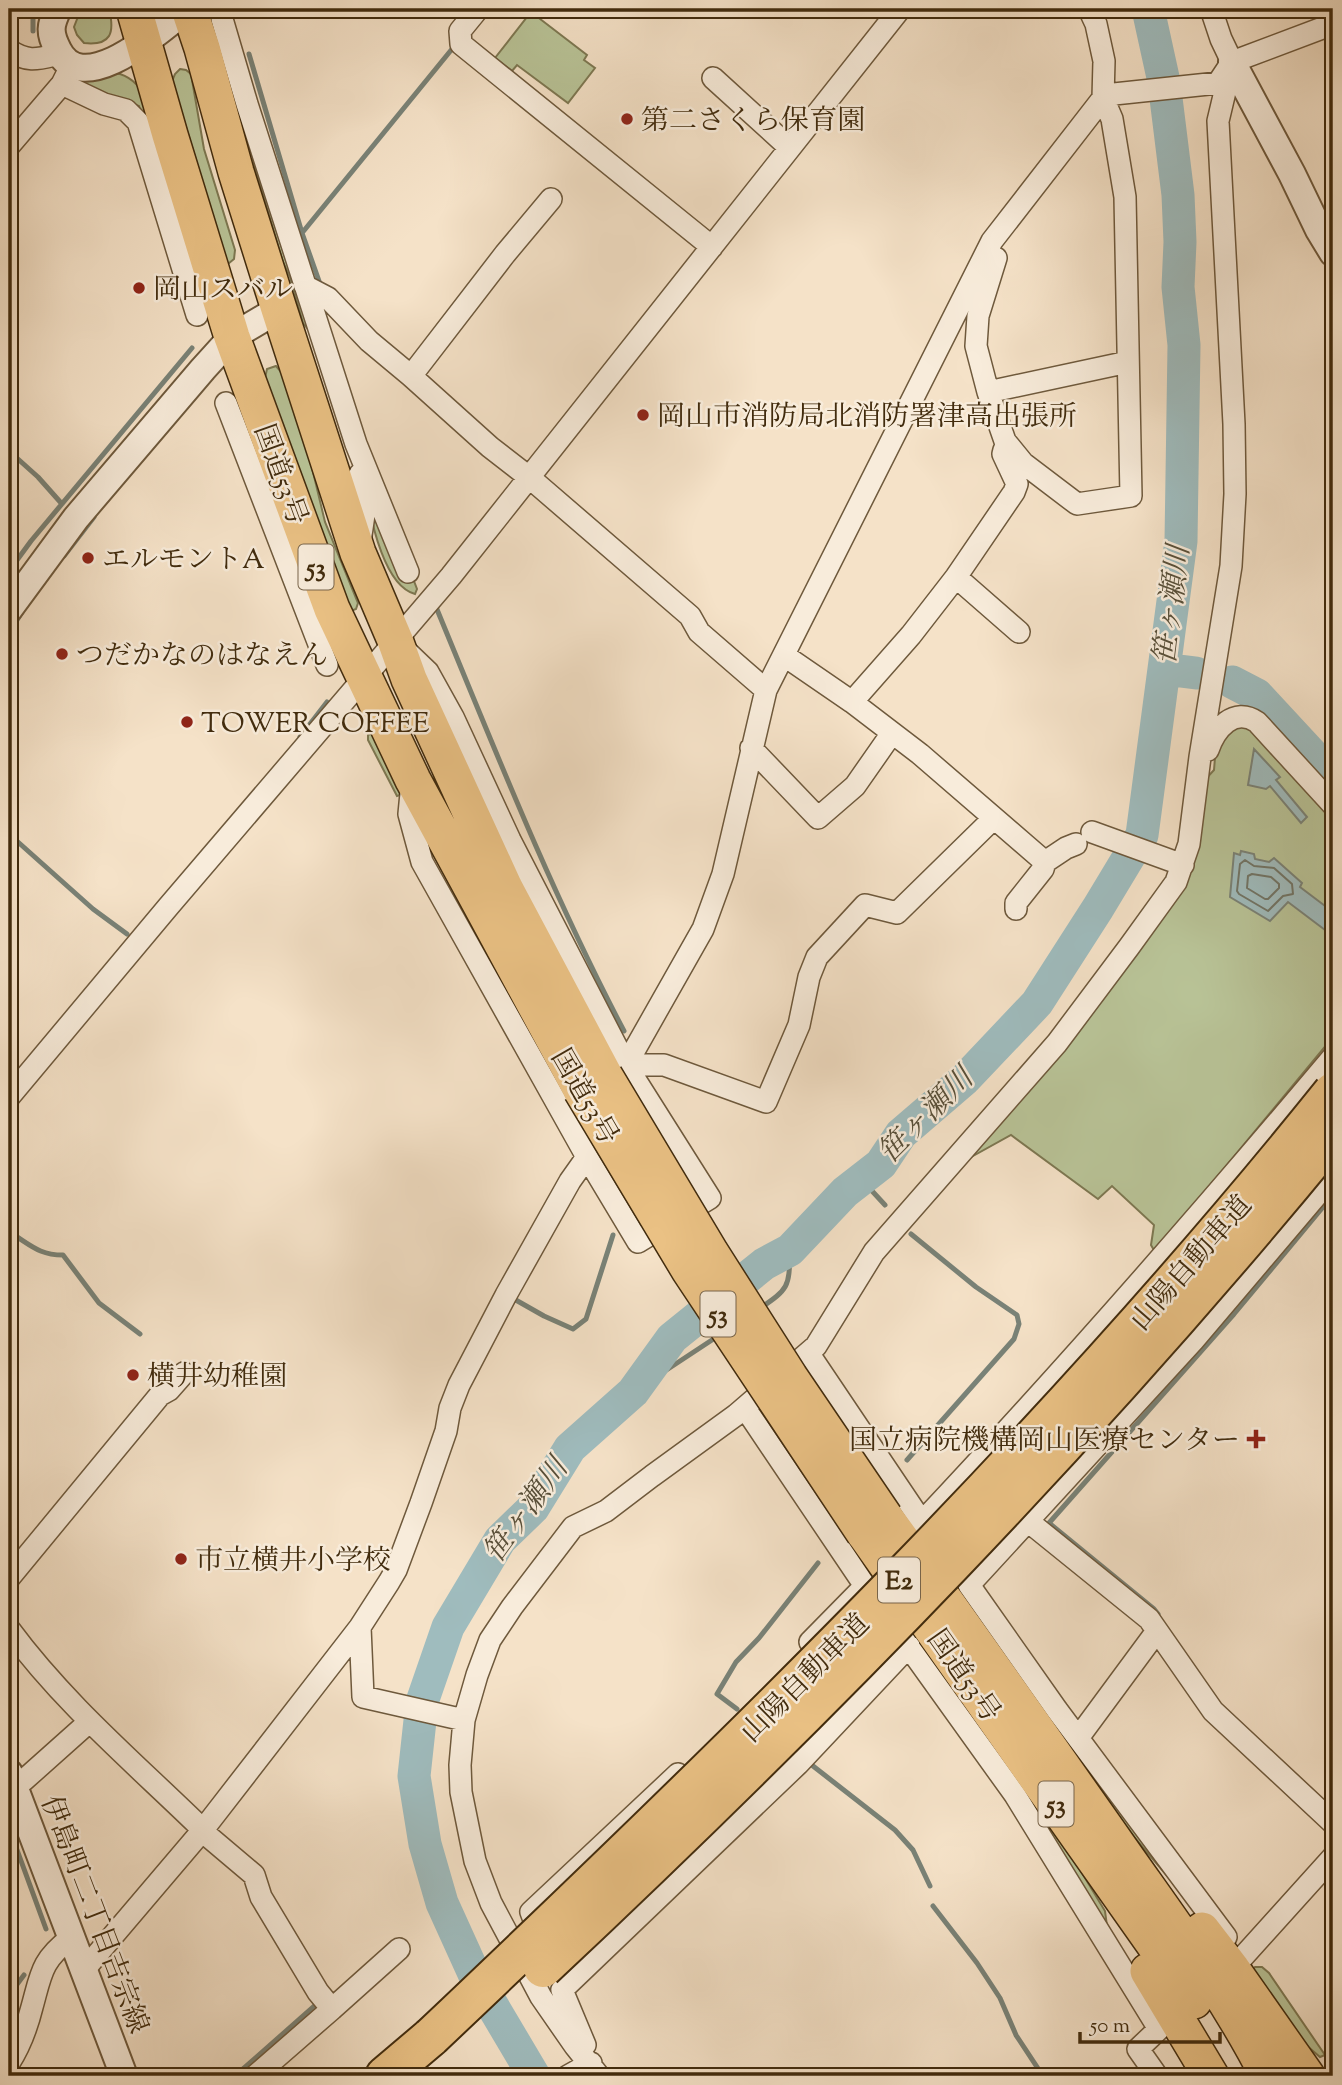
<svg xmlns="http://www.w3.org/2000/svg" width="1342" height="2085" font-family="'Sorts Mill Goudy','Noto Serif JP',serif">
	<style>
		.green { fill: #b9c498; stroke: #7d7852; stroke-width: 2 }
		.water { fill: #9fbcbe; stroke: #798277; stroke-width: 2 }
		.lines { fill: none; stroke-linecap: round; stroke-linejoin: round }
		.shore { stroke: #707466; stroke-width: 2 }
		.stream { stroke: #798277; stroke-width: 5 }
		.river { stroke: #9fbcbe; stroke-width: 33 }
		.minor-casing { stroke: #6e593c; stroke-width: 24 }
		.tertiary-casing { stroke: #6e593c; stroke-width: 30 }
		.trunk-casing { stroke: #412b0d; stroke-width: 38 }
		.motorway-casing { stroke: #412b0d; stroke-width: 42 }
		.minor { stroke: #f8ecdb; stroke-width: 21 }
		.tertiary { stroke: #f8ecdb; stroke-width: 26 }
		.trunk { stroke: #eac184; stroke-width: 35 }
		.motorway { stroke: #eac184; stroke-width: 38 }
		.trunk-bridge-casing { stroke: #412b0d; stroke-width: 38; stroke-linecap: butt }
		.motorway-bridge-casing { stroke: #412b0d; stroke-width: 42; stroke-linecap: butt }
		.trunk-bridge { stroke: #eac184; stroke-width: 35 }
		.motorway-bridge { stroke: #eac184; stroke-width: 38 }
		.poi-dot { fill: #8f2418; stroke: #f8ecdb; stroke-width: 2.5 }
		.labels { text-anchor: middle; stroke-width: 5; stroke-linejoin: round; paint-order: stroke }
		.shield { fill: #f8ecdb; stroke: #78654b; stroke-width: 2 }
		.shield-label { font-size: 26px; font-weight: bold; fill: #412b0d }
		.poi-label { font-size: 28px; fill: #412b0d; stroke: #f8ecdb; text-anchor: start }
		.street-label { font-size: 28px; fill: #412b0d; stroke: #f8ecdb }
		.water-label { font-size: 30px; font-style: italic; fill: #584f39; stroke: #f8ecdb }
	</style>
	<rect width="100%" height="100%" fill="#f5e2c8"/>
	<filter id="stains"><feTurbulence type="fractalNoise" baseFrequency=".00286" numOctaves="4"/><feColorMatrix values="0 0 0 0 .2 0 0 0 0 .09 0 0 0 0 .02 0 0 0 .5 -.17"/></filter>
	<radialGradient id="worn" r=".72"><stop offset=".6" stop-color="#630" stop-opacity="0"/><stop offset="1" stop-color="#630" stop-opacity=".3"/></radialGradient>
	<!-- green -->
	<path class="green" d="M81,9H109C115,33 111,46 84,43L77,35L74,27Z
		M531,12L587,55L584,60L595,68L568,103L517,65L512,71L495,58Z
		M180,69L186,70L191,74L204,149L235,250L234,259L228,264L221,262L196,160L172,81L175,74Z
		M81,73C93,73 109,71 120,74C156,86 152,134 156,165L139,106L109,96L76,79Z
		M249,133L311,333L303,323L290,277L283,262L254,165Z
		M276,366L282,373L307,447L325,522L358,603L356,609L351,611L265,378L267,369Z
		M368,496L412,576L417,589L415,594C385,586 371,523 368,496Z
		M1249,722L1333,812V1037L1155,1252L1151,1245L1154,1225L1112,1186L1098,1199L1011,1135L955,1166L1177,891L1202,783L1214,770L1216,745L1224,731Z
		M372,733L403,794L397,796L368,740V735Z
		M1094,1774L1169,1878L1092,1788Z
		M1036,1797L1105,1911L1107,1926L1029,1801Z
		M1255,1967H1262L1269,1973L1325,2055L1320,2057L1292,2033L1250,1972Z"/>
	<!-- water -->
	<path class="water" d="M1254,749L1280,777L1276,780L1307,817L1301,823L1270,786L1266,789L1248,785Z
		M1241,851L1254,854L1255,859L1269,862L1274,858L1302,883L1300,887L1333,912V936L1288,902L1270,921L1230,897L1234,853L1240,855Z"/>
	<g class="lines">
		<!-- shore -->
		<path class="shore" d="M1245,860L1254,866L1274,868L1292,884L1293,894L1283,896L1268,911L1239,894L1237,891L1240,864Z
			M1252,874L1271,877L1279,884V888L1268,899H1265L1247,888L1248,876Z"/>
		<!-- stream -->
		<path class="stream" d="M18,9L17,11L33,17V31
			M249,54L302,233L319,281
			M302,233L452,49
			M9,451L38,477L62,504
			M64,556L94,517
			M9,571L31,541L192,348
			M436,607C495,750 552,894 624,1031
			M9,633L22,612
			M300,737L327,702
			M9,834L93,909L127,934
			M861,1179L885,1205
			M9,1232C30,1244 38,1255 63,1255L99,1303L140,1334
			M513,1302L514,1299L544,1316L573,1329L586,1319L613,1235
			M759,1309C790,1288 789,1287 790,1250
			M633,1392L718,1336
			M907,1460L1014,1339L1019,1324L1017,1315L976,1287L911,1234
			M1158,1614L1154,1609L1049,1523L1234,1314L1333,1195
			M737,1709L717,1694L736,1662L759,1638L818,1563
			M813,1766L895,1830L913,1850L930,1886
			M9,1828L46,1929
			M933,1906L977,1963L1000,1998L1016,2035L1043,2076
			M9,1995L24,1975
			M12,2076L19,2064
			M235,2076L319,2002"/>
		<!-- river -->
		<path class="river" d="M1164,669L1196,673
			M1232,682L1257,695L1333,777
			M534,2076L476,1978L442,1903L425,1844L414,1776L422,1702L448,1627L500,1540L533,1508L570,1448L633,1392L672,1338L764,1264L790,1250L845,1192L881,1164L901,1134L965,1079L1037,1003L1098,908L1142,835L1181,541L1184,345L1178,287L1180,242L1178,195L1164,82L1148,9"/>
		<!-- minor casing -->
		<g class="minor-casing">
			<path id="minor" d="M478,9L460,31L461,44L712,247
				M222,19L247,104L356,444L408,572
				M9,50C28,63 38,59 59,54
				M713,78L790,148
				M62,84L104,104L126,110L138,122L197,315
				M9,146L62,84L68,72
				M996,258L978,316L976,346L988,392L1005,441L1023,463L1077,504L1131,496L1125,197L1112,119L1103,98L1104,61L1096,24L1089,9
				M305,286L328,298L369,341L411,376L490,447L530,478L690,616L699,632L766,690
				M411,376L505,254L551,199
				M988,392L1128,362
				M226,403L327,665
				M360,542L365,508L360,474
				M956,577L1019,632
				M404,649L428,672L453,717L510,840L626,1065H664L766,1102L799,1025L809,977L817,957L865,905L897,913L994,818
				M785,656L852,702L920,754L1045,862L1066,848L1076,844
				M852,702L911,635L956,577L1014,492L1017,484L1003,454L1004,450
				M751,748L818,818L855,786L892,733
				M1208,750C1215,729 1234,706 1257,722L1333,805
				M412,783L409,814L422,862L587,1157L638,1242L710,1198L626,1065L703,929L723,874L766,690L992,241L1103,98L1114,94L1218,83L1232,62L1333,24
				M1092,832L1183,865
				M1016,909V903L1043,869L1045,862
				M9,1097L168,907L451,576L900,9
				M809,1354L922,1522
				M745,1408L865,1586L1015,1795L1159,2029L1138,2049L1157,2076
				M1029,1522L1149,1619L1213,1711L1333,1823
				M941,1547L922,1522C1064,1371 1200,1215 1333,1057
				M9,1578L160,1395L169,1390L184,1373
				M360,1627L363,1697L464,1720
				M9,1629C63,1702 131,1760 196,1823L209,1837L254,1875L261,1897L318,1992L332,2009L255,2076
				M810,1642L865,1586
				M1078,1738L1157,1631
				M13,1785L24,1780L89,1722
				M1226,1937L1057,1710L969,1585L1193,1341L1333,1176
				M542,1941L531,1912L678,1774
				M1232,1969L1333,1857
				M83,1971L202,1831L360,1627L389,1582L396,1570L421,1503L446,1431L450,1408L459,1385L506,1295L570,1181L587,1157
				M332,2009L399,1949
				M585,2045L562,1990L798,1764L909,1646
				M9,2063C20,2046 27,2027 32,2007C41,1975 41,1960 71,1938
				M568,2076L591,2063
				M599,2076L575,2046L541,1997L491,1903L475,1861L461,1792L460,1765L464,1720L477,1675L490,1640L512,1607L573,1527L606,1511L652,1476L736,1415L816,1346L874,1252L1057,1043L1129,947L1176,882L1189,844L1200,757L1231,566L1235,494L1234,424L1218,121L1232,62L1221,39L1211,9"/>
		</g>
		<!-- tertiary casing -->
		<g class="tertiary-casing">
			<path id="tertiary" d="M58,9C50,25 49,33 58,50C83,101 162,28 187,9
				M1232,62L1292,174L1319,230L1333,253
				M9,609L76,518L203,369L232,337L279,309
				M9,1773L124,2076"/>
		</g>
		<!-- trunk casing -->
		<g class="trunk-casing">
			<path id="trunk" d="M134,9L170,135L232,337L332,609L413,780L581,1090
				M189,9L202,48L236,172L279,309L358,553L395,640L409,679L505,888L605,1076
				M885,1517C963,1624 1039,1733 1115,1841C1168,1917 1226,1993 1268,2076
				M864,1533L1194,2001
				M1202,1930L1232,1969L1307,2076
				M1148,1971L1211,2076"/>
		</g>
		<!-- motorway casing -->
		<g class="motorway-casing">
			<path id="motorway" d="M385,2076L431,2037"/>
		</g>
		<!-- minor -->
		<use href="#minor" class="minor"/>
		<!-- tertiary -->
		<use href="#tertiary" class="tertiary"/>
		<!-- trunk -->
		<use href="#trunk" class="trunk"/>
		<!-- motorway -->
		<use href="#motorway" class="motorway"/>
		<!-- trunk-bridge casing -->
		<g class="trunk-bridge-casing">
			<path id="trunk-bridge" d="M605,1076L711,1253L790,1377L885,1517
				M581,1090L689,1270L864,1533"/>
		</g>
		<!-- motorway-bridge casing -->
		<g class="motorway-bridge-casing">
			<path id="motorway-bridge" d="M543,1968C822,1706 1090,1432 1333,1135
				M431,2037C748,1737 1060,1432 1333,1092"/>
		</g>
		<!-- trunk-bridge -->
		<use href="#trunk-bridge" class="trunk-bridge"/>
		<!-- motorway-bridge -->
		<use href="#motorway-bridge" class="motorway-bridge"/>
	</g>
	<!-- markers -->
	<g class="poi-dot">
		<circle cx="627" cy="119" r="7"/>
		<circle cx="139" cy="288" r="7"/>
		<circle cx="643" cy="415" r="7"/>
		<circle cx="88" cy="558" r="7"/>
		<circle cx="62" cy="654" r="7"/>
		<circle cx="187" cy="722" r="7"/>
		<circle cx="133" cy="1375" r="7"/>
		<path d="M1252.5 1428.5h7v7h7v7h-7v7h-7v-7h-7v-7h7z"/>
		<circle cx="181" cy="1559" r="7"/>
	</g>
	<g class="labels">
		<!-- shield labels -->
		<g class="shield">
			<rect x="298.5" y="544.5" width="35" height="45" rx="5"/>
			<rect x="700.5" y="1291.5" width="35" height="45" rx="5"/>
			<rect x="878" y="1557.5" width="42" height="45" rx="5"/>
			<rect x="1038.5" y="1781.5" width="35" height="45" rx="5"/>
		</g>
		<g class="shield-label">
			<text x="316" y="576">53</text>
			<text x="718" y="1323">53</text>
			<text x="899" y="1589">E2</text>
			<text x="1056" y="1813">53</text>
		</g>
		<!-- poi labels -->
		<g class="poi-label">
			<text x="641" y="129">第二さくら保育園</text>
			<text x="153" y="298">岡山スバル</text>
			<text x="657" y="425">岡山市消防局北消防署津高出張所</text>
			<text x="102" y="568">エルモントA</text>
			<text x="76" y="664">つだかなのはなえん</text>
			<text x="201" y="732">TOWER COFFEE</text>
			<text x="147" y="1385">横井幼稚園</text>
			<text x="1240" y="1449" text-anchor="end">国立病院機構岡山医療センター</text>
			<text x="195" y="1569">市立横井小学校</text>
		</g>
		<!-- street labels -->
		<g class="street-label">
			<text transform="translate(282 474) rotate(70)" y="10">国道53号</text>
			<text transform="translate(586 1096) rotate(60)" y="10">国道53号</text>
			<text transform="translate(1190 1262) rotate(-49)" y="10">山陽自動車道</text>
			<text transform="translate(965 1675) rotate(55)" y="10">国道53号</text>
			<text transform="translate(804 1677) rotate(-45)" y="10">山陽自動車道</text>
			<text transform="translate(96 1914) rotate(69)" y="10">伊島町二丁目吉宗線</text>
		</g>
		<!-- water labels -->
		<g class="water-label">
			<text transform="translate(1171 605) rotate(-83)" y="10">笹ヶ瀬川</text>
			<text transform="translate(925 1115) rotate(-45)" y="10">笹ヶ瀬川</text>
			<text transform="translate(525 1510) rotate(-54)" y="10">笹ヶ瀬川</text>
		</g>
	</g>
	<!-- margin -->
	<rect width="1342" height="2085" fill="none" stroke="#f5e2c8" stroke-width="35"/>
	<rect x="10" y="10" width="1321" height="2064" fill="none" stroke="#412b0d" stroke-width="3.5"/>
	<rect x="18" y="18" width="1307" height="2050" fill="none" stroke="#412b0d" stroke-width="2"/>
	<!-- scale -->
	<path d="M1080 2032v10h140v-10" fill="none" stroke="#412b0d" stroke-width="3.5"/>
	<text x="1090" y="2032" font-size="21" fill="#412b0d" stroke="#f8ecdb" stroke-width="5" paint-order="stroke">50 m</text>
	<rect width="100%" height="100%" filter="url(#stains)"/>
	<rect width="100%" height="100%" fill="url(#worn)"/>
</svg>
